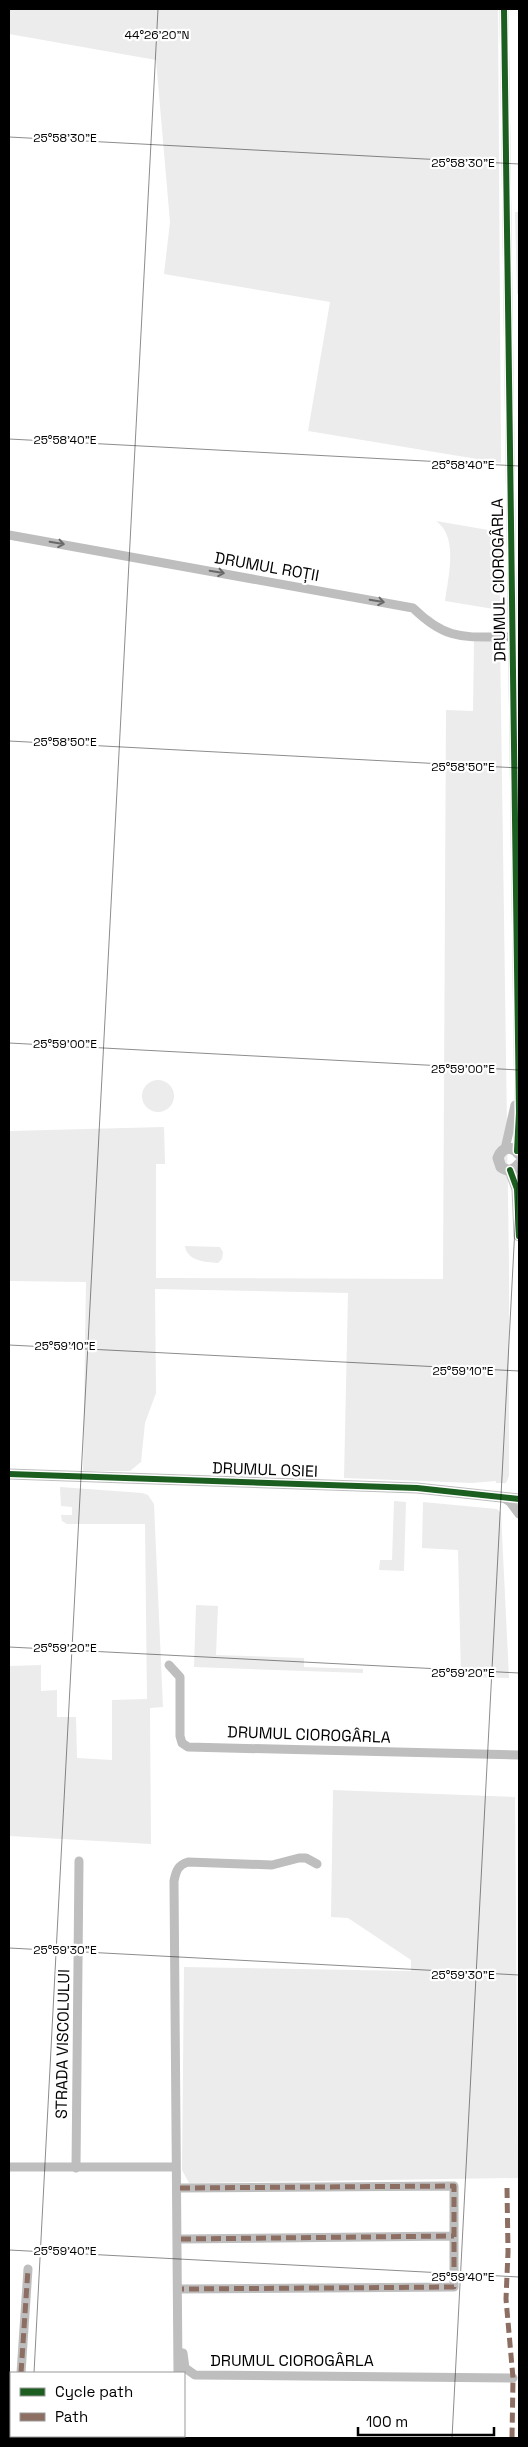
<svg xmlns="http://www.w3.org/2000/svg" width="528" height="2447" font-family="'Space Grotesk',sans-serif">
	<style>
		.green { fill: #ececec }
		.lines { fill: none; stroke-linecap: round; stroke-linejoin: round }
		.minor { stroke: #bebebe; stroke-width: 9 }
		.tertiary { stroke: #bebebe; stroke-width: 11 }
		.quiet { stroke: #8d6e63; stroke-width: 5; stroke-dasharray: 10 5; stroke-linecap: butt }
		.cycleway-casing { stroke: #fff; stroke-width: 9 }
		.cycleway { stroke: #1b5e20; stroke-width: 6 }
		.oneway { stroke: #686868 }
		.ticks { fill: none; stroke: #000; stroke-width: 1; stroke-opacity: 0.45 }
		.labels { text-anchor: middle; stroke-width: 4.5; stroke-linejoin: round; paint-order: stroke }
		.street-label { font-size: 16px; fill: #000; stroke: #fff }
		.ticks-label { font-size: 12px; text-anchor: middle; fill: #000; stroke: #fff; stroke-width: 4.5; stroke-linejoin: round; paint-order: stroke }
	</style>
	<rect width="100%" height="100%" fill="#fff"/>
	<!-- green -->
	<path class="green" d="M9,9H498L501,463L308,431L330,302L164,274L170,222L156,60L9,34Z
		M515,212H519V294H517Z
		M436,521L500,532V610L445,601C448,577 459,537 436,521Z
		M474,639H500L509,1266V1476L506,1483H496V1481L472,1483L344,1478L348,1293L155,1289L156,1393L145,1423L141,1462L130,1471H83L86,1282L9,1281V1131L164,1127L165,1164H156V1278L443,1279L446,710L473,711Z
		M142 1096a16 16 0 1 1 32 0a16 16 0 1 1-32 0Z
		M185,1246L220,1247L223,1252L222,1259L218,1263C205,1262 187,1261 185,1246Z
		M60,1487L142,1493L148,1495L154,1504L163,1707L150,1708L151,1844L9,1836V1666L41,1665V1691L57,1690V1717H76L77,1758L112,1760V1700L147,1699L145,1524H67L62,1521L61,1515H72V1507L61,1506Z
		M394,1501L406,1502L404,1571L379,1570L380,1560H392Z
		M423,1502L497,1509L501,1513L509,1678L461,1677L458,1550L422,1548Z
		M196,1605L218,1606L216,1655L304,1658V1667L363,1669V1673L194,1667Z
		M333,1790L515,1797L518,2178L189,2183L182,2170L184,1967L411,1971V1960L348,1918L331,1917Z"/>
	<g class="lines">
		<!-- minor -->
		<path class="minor" d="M504,9L519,1113L517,1151
			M9,535L413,608C449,643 466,636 512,637
			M505,1149L515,1105
			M502,1497L510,1502L519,1514
			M169,1665L180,1677V1736L182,1743L188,1747L519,1755
			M9,2167H175
			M76,2168L79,1861
			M180,2188L454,2186V2287L182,2289
			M181,2239L454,2236
			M183,2353L185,2368L195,2375L513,2378
			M21,2373L28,2269
			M178,2373L174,1881C176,1871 178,1865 188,1862L272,1865L299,1858H306L317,1864
			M178,2436V2438
			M17,2438V2436
			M75,2438L76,2436"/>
		<!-- tertiary -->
		<path class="tertiary" d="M519,1154C512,1145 502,1147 498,1158L501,1167C508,1172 514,1171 519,1164
			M510,1170L517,1189L519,1236
			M9,1474L417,1488L519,1499"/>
		<!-- quiet -->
		<path class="quiet" d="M180,2188L454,2186V2287L182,2289
			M507,2188L508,2252L506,2299L513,2378L512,2438
			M181,2239L454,2236
			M21,2373L28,2269
			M17,2438V2436
			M75,2438L76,2436"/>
		<!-- cycleway casing -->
		<g class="cycleway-casing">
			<path id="cycleway" d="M504,9L519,1113L517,1151
				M510,1170L517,1189L519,1236
				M9,1474L417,1488L519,1499"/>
		</g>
		<!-- cycleway -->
		<use href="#cycleway" class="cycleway"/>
	</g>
	<!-- one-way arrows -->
	<defs><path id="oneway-shaft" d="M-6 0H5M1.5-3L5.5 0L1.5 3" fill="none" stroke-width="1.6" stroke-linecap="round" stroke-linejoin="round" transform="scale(1.25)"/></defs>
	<g class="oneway">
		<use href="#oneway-shaft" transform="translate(57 543) rotate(10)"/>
		<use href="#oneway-shaft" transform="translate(217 572) rotate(10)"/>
		<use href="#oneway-shaft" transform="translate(377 601) rotate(10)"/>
	</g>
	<!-- ticks -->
	<path class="ticks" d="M9,137L519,164M9,439L519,466M9,741L519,768M9,1043L519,1070M9,1345L519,1371M9,1647L519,1673M9,1948L519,1975M9,2250L519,2277M34,2373L158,9M30,2438V2436M452,2438L519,1150"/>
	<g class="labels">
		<!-- street labels -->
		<g class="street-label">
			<text transform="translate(267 566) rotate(10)" y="6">DRUMUL ROȚII</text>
			<text transform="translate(498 580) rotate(-91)" y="6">DRUMUL CIOROGÂRLA</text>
			<text transform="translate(265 1469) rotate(2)" y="6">DRUMUL OSIEI</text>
			<text transform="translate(309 1734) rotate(2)" y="6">DRUMUL CIOROGÂRLA</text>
			<text transform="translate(62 2044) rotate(-89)" y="6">STRADA VISCOLULUI</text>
			<text x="292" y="2366">DRUMUL CIOROGÂRLA</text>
		</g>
	</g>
	<g class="ticks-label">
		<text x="157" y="39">44°26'20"N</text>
		<text x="65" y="142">25°58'30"E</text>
		<text x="463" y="167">25°58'30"E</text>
		<text x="65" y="444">25°58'40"E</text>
		<text x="463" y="469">25°58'40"E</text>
		<text x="65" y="746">25°58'50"E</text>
		<text x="463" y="771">25°58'50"E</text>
		<text x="65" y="1048">25°59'00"E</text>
		<text x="463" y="1073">25°59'00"E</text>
		<text x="65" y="1350">25°59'10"E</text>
		<text x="463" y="1375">25°59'10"E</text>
		<text x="65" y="1652">25°59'20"E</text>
		<text x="463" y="1677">25°59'20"E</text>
		<text x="65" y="1954">25°59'30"E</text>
		<text x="463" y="1979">25°59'30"E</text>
		<text x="65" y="2255">25°59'40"E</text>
		<text x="463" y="2281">25°59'40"E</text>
	</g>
	<!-- border -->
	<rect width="528" height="2447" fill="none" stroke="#000000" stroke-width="20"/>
	<!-- legend -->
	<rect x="10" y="2372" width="175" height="65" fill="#ffffff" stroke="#999999"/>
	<rect x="20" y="2388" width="25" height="8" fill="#1b5e20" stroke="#999999"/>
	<text x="55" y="2397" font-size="15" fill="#000000">Cycle path</text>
	<rect x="20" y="2413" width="25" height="8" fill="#8d6e63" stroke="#999999"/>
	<text x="55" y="2422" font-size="15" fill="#000000">Path</text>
	<!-- scale -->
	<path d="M358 2427v8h136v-8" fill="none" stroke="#000000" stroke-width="2.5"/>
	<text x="366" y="2427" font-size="15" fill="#000000" stroke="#ffffff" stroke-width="4" paint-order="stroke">100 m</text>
</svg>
